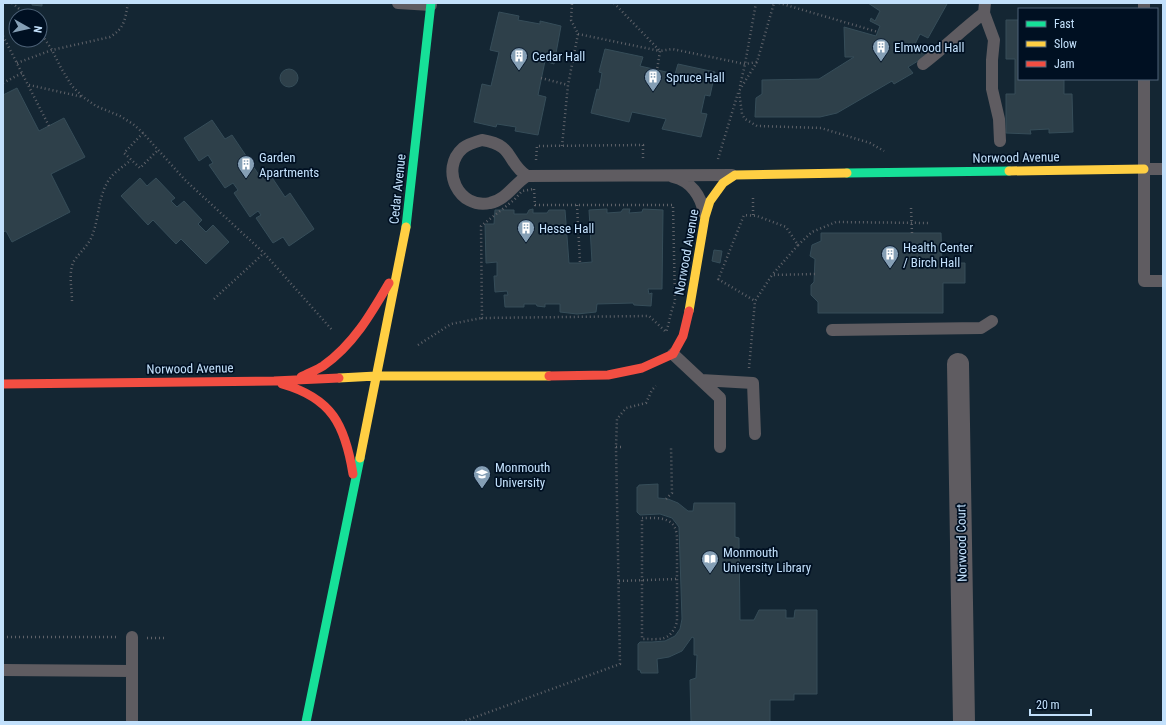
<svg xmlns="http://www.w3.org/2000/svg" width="1166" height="725" font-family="'Roboto Condensed',sans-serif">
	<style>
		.building { fill: #2e404a; stroke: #364d59 }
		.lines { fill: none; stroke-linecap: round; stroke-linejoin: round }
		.path { stroke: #5f6269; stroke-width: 2.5; stroke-dasharray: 1 3; stroke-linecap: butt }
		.lane { stroke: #5f5c61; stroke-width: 12 }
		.street { stroke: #5f5c61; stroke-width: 22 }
		.fast { stroke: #16e098; stroke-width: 9 }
		.slow { stroke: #ffcf43; stroke-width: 9 }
		.jam { stroke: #f24e42; stroke-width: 9 }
		.labels { text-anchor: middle; stroke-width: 3.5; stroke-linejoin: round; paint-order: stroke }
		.poi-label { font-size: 13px; fill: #c2e0fb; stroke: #001022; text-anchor: start }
		.street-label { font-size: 13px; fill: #c2e0fb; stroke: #001022 }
	</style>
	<rect width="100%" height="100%" fill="#142633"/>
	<!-- building -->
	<path class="building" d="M32,3H42V6L32,5Z
		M868,3H945L947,4L928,38L920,34L914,46L918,54L926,50L928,55L908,67L913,73L894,84L892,81L837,113L820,117H755L756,98L762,94V80L819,79L854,57H845L844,27L876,36L880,26L870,21L871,18L875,21L880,11Z
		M499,12L519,16L518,20L540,24V21L561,26L554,64L545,61L538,95L546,97L538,135L515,131L516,127L497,124L496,127L474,122L482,84L491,86L499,52L490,50Z
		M1006,20H1019V79H1064V94H1072L1073,132L1049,133V129L1030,130L1031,134L1006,133V94H1015V59H1006Z
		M605,49L643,57L640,66L675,74L678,64L715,72L710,96L705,95L701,113L707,114L701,137L662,129L666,119L632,112L629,122L591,113L597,89L599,90L602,73L599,72Z
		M280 78a9 9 0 1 1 18 0a9 9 0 1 1-18 0Z
		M17,88L39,131L64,118L85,157L51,174L70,212L12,242L6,231L3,232V95Z
		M212,120L225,139L232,135L259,175L267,170L285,197L290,193L314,229L289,246L283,237L273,243L256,218L261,215L258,211L250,217L234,193L238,190L233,183L225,188L209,165L213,163L208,155L199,161L184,138Z
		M140,178L147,186L156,178L175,198L171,201L177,207L184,201L202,220L198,224L206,232L213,225L229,242L206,264L181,239L176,244L153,220L148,225L121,196Z
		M533,209V213H547L549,210H565L569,263H580L592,262L589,210L607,209V213L621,212L623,209H630L629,213L642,212L643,209L663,210L662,289H648L649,294L652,293L651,306L634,305L633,303L597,304L596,312L577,314L560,312V304H545V307L537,306L536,304H524V307H505L504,295H508L507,291L495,292L494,276H497V262L486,263L485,224H494L495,210H514V214H527L529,210Z
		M821,233H941L942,263H965V283H943V313H818V302L811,295V285L814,282L815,259L810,256L812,245L821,241Z
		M714,250L722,251L720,263L712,261Z
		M658,484V498L668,499L678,503L688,511H693L694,503H735V537L739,538L740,620H754L759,610H786V618H794L795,610H817V694H794V700H770V722H691L690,680L696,678L697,655H694V638L692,637L682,651L669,657L657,659L658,673H641L640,670H638V644L640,642H652L665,641L675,636L680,629L682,619L679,527L672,518L660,514L640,515L637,512V487H638L639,485Z"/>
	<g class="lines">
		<!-- path -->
		<path class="path" d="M12,3L28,16
			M614,3L660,51L672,49L745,64L757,62L774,3
			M779,3L878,32
			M40,32L52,50L61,68L72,86L83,97L96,106L120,116L133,124L143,133L185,180L264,253L333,331
			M578,34L660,51L657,70
			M3,36L49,126
			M757,62L739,91L742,114L745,119L757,126L821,128L870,143L884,151
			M17,63L52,50L110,37C125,28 125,19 128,3
			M541,78L568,85
			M3,83L22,73
			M29,85L83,97
			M740,86L745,64L756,3
			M143,133L124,153L140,168L158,150
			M562,146L568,85L578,34L571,20L572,3
			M718,159L738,93
			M536,160L537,146L643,145V160
			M534,189L535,205H673L675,302C670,312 670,322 666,332L649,316L482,318L481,226L514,200L522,191Z
			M577,205L580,263
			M911,208L912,233
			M753,215V196
			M798,245L812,232L836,222L928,223
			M718,279L755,301L772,275L815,274
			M718,280L744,215L757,216L786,227L798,245L772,275
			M214,299L264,253
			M72,301C72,289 68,272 74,261C80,252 88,246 92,236C99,219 98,199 107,183C112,173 123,167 131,160
			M418,345L451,324L482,318
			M749,368L755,301
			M616,447H623
			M666,499L672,493L671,447
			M642,518C652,518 670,516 675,528C676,530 677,535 677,538V622C670,642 661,639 642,639Z
			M619,581L677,579
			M3,637H116
			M147,638H167
			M462,722L620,664L616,447L617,419L626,408L646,403L652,390L656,386"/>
		<!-- lane -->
		<path class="lane" d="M398,3L431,5
			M985,3L984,13L994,40L992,60V89L999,119L1000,141
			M1144,3V9
			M923,64C944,48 963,29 984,13
			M1144,79V281H1163
			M482,140C515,145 506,162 527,176C514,184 506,200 490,203C459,210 439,169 463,148C468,144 475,142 482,140Z
			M1144,169H1163
			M527,176L732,175
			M673,177C691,181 701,196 704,213
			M832,330L981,328L992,321
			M673,354L720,398V447
			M701,380L753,383L755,434
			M3,670L132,671
			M132,722V637"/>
		<!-- street -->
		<path class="street" d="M958,364L964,722"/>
		<!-- fast -->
		<path class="fast" d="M847,173L1009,171
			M406,227L431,3
			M306,722L360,458"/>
		<!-- slow -->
		<path class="slow" d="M1009,171L1144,169
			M689,311L705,217L710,201L723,183L735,175L847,173
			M339,378L376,376H549
			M360,458L406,227"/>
		<!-- jam -->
		<path class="jam" d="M549,376L608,375L642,368L673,354L683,336L689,311
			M301,377C308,373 317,370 323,366C353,345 371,314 389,283
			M3,384L274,381L339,378
			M282,384C332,398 345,425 353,474"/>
	</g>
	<!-- icons -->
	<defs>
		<g id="building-pin" transform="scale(0.9)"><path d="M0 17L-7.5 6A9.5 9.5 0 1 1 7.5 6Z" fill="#859fb5" stroke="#001022"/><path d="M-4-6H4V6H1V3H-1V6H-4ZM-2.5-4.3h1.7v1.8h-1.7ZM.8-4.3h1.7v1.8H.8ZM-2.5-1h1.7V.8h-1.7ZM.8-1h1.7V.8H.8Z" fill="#fff"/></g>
		<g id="university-pin" transform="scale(0.9)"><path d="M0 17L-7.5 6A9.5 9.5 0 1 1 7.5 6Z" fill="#859fb5" stroke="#001022"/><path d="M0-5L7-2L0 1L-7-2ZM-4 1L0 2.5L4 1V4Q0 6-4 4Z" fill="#fff"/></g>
		<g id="library-pin" transform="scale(0.9)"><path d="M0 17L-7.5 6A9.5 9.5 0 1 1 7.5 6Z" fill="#859fb5" stroke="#001022"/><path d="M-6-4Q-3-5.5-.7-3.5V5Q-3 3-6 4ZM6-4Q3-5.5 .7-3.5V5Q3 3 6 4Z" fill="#fff"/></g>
	</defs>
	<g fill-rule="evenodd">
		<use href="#building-pin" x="881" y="47"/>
		<use href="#building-pin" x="519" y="56"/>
		<use href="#building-pin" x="653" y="77"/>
		<use href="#building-pin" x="246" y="164"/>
		<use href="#building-pin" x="526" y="228"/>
		<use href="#building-pin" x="890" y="254"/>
		<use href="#university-pin" x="482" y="474"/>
		<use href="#library-pin" x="710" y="559"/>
	</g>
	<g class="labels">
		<!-- poi labels -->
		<g class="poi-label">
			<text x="894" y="52">Elmwood Hall</text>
			<text x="532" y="61">Cedar Hall</text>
			<text x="666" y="82">Spruce Hall</text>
			<text x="259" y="162">Garden<tspan x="259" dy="15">Apartments</tspan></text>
			<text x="539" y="233">Hesse Hall</text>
			<text x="903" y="252">Health Center<tspan x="903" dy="15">/ Birch Hall</tspan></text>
			<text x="495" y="472">Monmouth<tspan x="495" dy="15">University</tspan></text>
			<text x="723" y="557">Monmouth<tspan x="723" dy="15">University Library</tspan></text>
		</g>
		<!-- street labels -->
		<g class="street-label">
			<text transform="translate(1016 157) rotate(-1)" y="5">Norwood Avenue</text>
			<text transform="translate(397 189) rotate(-84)" y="5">Cedar Avenue</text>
			<text transform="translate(686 252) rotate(-80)" y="5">Norwood Avenue</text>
			<text transform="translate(190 368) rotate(-1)" y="5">Norwood Avenue</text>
			<text transform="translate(961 543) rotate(-91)" y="5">Norwood Court</text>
		</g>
	</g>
	<!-- border -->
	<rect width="1166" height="725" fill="none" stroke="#c2e0fb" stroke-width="8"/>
	<!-- legend -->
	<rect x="1018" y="8" width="140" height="72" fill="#001022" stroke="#4e6379"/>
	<rect x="1026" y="21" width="20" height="6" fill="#16e098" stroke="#4e6379"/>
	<text x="1054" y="28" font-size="12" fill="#c2e0fb">Fast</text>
	<rect x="1026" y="41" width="20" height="6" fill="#ffcf43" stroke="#4e6379"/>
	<text x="1054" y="48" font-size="12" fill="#c2e0fb">Slow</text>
	<rect x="1026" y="61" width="20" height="6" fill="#f24e42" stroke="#4e6379"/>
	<text x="1054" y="68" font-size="12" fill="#c2e0fb">Jam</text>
	<!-- north arrow -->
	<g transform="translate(28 28) rotate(98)"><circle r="19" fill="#001022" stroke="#4e6379"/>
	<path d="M0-3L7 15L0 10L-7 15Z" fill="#859fb5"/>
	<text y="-6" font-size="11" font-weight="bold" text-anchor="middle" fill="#c2e0fb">N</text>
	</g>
	<!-- scale -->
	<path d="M1030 709v6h61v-6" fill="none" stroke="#c2e0fb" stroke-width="2"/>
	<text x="1036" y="709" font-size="12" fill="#c2e0fb" stroke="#001022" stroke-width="3" paint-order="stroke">20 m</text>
</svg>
